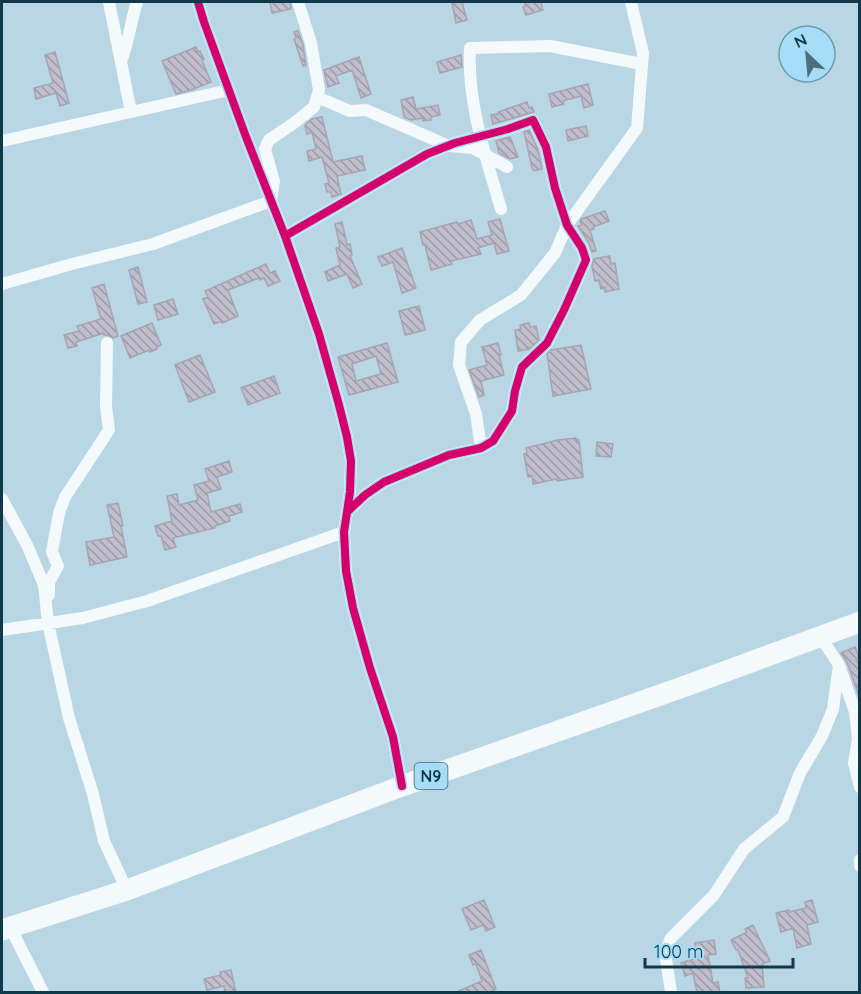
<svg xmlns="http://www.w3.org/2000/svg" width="861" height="994" font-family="Quicksand,sans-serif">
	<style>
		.building { fill: url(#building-back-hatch); stroke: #a6a4b2; stroke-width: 1.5; fill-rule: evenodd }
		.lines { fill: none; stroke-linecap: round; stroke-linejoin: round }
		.street { stroke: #f4f9fb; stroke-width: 12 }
		.highway { stroke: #f4f9fb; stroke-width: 21 }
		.cycleway-casing { stroke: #a6dcf5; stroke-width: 11 }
		.cycleway { stroke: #d6006c; stroke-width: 8 }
		.labels { text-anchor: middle; stroke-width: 5; stroke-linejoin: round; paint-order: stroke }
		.shield { fill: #a6dcf5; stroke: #3c6a7e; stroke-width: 1.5 }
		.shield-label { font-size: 16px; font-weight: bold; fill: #0f394b }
	</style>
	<defs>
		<pattern id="building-back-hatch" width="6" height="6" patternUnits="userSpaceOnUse" patternTransform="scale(1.5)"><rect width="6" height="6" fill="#c1becc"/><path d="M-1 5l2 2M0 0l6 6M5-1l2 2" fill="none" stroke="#9b9ba8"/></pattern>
	</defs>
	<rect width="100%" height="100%" fill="#b8d6e3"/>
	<!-- building -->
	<path class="building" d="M270,2H290L291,9L272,13Z
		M457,2H462L467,20L456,23L452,3Z
		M524,2H541L543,10L526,15L523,7L526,6Z
		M298,31L303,45L306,66L305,65L303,66L294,39L296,38L294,32Z
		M196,47L198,52L200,51L204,59L202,60L211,82L191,90L176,94L162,61Z
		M55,52L69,103L60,106L56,93L36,99L34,88L53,83L45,55Z
		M461,55L462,67L440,73L437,62Z
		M359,57L371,94L361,98L352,70L336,76L339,83L328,87L324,70Z
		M588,84L593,105L584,108L581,96L563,101L564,104L552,107L549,94Z
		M413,97L416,109L438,105L440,115L431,117V120L423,121V118L411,120L404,117L401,100Z
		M527,102L529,108L532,107L534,112L493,124L491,115L498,114V112Z
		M322,117L333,162L362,156L365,170L337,176L341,194L332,197L331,192H327L325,184L329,183L322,157L309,161L307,151L316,149L312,132L307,134L305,125L312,119Z
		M586,126L588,136L568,141L566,130Z
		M529,130L538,150L542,169L534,171L532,168L524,132Z
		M510,137L518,157L510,159L499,153L496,141Z
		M605,211L609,221L593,227L594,229L590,230L596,251L592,252L589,243L578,226L582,225L580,221L581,219Z
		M500,219L509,251L497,254L494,243L478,248L481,254L451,261L452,264L431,270L425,245H423L420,232L457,222L458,224L471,220L477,239L492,235L488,222Z
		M342,222L347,245L350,244L352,255L350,256L362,284L353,288L347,274L328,281L325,272L340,265L336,248L340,247L335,224Z
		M402,248L416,288L402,293L393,262L382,266L378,257Z
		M610,256L611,264L615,263L619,289L605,292V288L601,289L599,280L595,281L592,266L594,259Z
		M266,264L270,273L275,271L280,281L268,286L264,278L260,280L259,278L228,290L238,316L222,323V321L214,324L203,299L208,297L205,291Z
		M138,267L147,302L138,304L129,270Z
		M104,284L118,336L113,338L108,335H104V333L76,342L77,346L68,348L64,335L79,331L77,326L101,319L92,288Z
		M173,299L178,314L158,320L154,305Z
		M419,306L425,330L405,335L399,311Z
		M152,323L161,345L157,347V349L150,352L149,350L130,358L121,336Z
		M529,323L530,327L536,326L539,340L529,349L518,351L515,330L521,329L520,325Z
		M387,343L398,382L349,395L338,357ZM376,356L381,374L356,381L352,364Z
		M498,343L501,355H499L504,375L481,381L484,395L479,397L469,370L487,365L482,347Z
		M581,345L591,389L553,396L547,354L551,350Z
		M200,355L215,392L189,402L175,365Z
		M274,376L280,393L248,405L241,388Z
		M576,438L577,440H579L583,477L557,481V479L533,484L532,476L528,477L524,454L527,453L526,448L558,440Z
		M597,442L613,444L611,457L596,456Z
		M229,461L232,472L217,477L221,489L207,493L211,512L240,504L242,512L229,516L230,521L215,526V528L173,538L176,547L165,550L161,536H158L155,526L172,521L167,496L177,494L179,505L198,500L194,485L209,481L205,469Z
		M118,503L123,526H121L127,557L90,565L86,542L114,537L107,505Z
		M855,647L859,658L856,659L860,668L859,696L847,662L841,653Z
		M484,900L495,927L486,931L483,925L471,930L462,909Z
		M812,900L818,922L807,925L811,944L797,948L793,928L781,932L776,913L789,910V912L806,908L805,902Z
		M753,925L770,961L762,964L764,987L746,988L745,978H748L738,950H736L731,940L747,932L745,929Z
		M714,940L716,954L708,955L713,983L718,982L720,993H697L693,973L685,976L681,963L697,958L695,943Z
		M481,950L496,989L487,993H454L482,981L476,964L473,965L469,955Z
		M231,970L236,993H225L224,986L207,990L204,979L221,975L220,972Z"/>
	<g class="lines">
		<!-- street -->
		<path class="street" d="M109,2L131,112
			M198,2L204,22L246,137L285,236L319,334L339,405L347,437L351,461L350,492L344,532L346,571L353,608L370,668L393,737L402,786
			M122,59C129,40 131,20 137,2
			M317,97L350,111L366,110L449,146L473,148L507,167
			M2,141L229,90
			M501,209C486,157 467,103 470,48L550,46L642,64
			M285,236L427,154L455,143L508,129L533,120L546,147L555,188L567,225L582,248L586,260L564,310L547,343L522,367L515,391L512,411L493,441L481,448L449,455L384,482L365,495L348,511
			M2,284L72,264L153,244L271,201L274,181L265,149L269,140L294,123L314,107L319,90L311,43L298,2
			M481,448L476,414L459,365L461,342L480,320L521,295L555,253L567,225L637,128L643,53L631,2
			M2,499L27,545L44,585L48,623L69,718L93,794L104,841L127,890
			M49,595V582L58,566L52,552L59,513L65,497L109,430L106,406L107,343
			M2,630L83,618L147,601L344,532
			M820,636L839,665L855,712L858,739L854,763L860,787
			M860,860V866
			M10,927L43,992
			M671,992L665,953L671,938L714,895L744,849L783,817L800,773L822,736L833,709L839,665"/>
		<!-- highway -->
		<path class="highway" d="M2,930L127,890L402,786L680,688L860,622"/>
		<!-- cycleway casing -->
		<g class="cycleway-casing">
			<path id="cycleway" d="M198,2L204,22L246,137L285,236L319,334L339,405L347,437L351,461L350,492L344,532L346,571L353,608L370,668L393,737L402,786
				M285,236L427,154L455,143L508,129L533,120L546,147L555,188L567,225L582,248L586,260L564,310L547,343L522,367L515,391L512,411L493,441L481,448L449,455L384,482L365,495L348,511"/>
		</g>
		<!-- cycleway -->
		<use href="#cycleway" class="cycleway"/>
	</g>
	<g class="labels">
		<!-- shield labels -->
		<rect class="shield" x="414.5" y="763" width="33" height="26" rx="4.5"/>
		<g class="shield-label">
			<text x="431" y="782">N9</text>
		</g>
	</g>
	<!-- border -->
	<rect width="861" height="994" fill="none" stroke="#0f394b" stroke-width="6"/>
	<!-- north arrow -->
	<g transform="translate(807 54) rotate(334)"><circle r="28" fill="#a6dcf5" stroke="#6a9bb1" stroke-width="1.5"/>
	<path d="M0-4.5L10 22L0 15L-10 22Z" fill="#4a7080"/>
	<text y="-9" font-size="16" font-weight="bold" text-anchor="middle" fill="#0f394b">N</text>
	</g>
	<!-- scale -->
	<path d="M645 958v9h148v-9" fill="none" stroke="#0f394b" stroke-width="3"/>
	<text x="654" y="958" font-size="18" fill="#0f394b" stroke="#a6dcf5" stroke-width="4.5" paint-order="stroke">100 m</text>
</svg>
